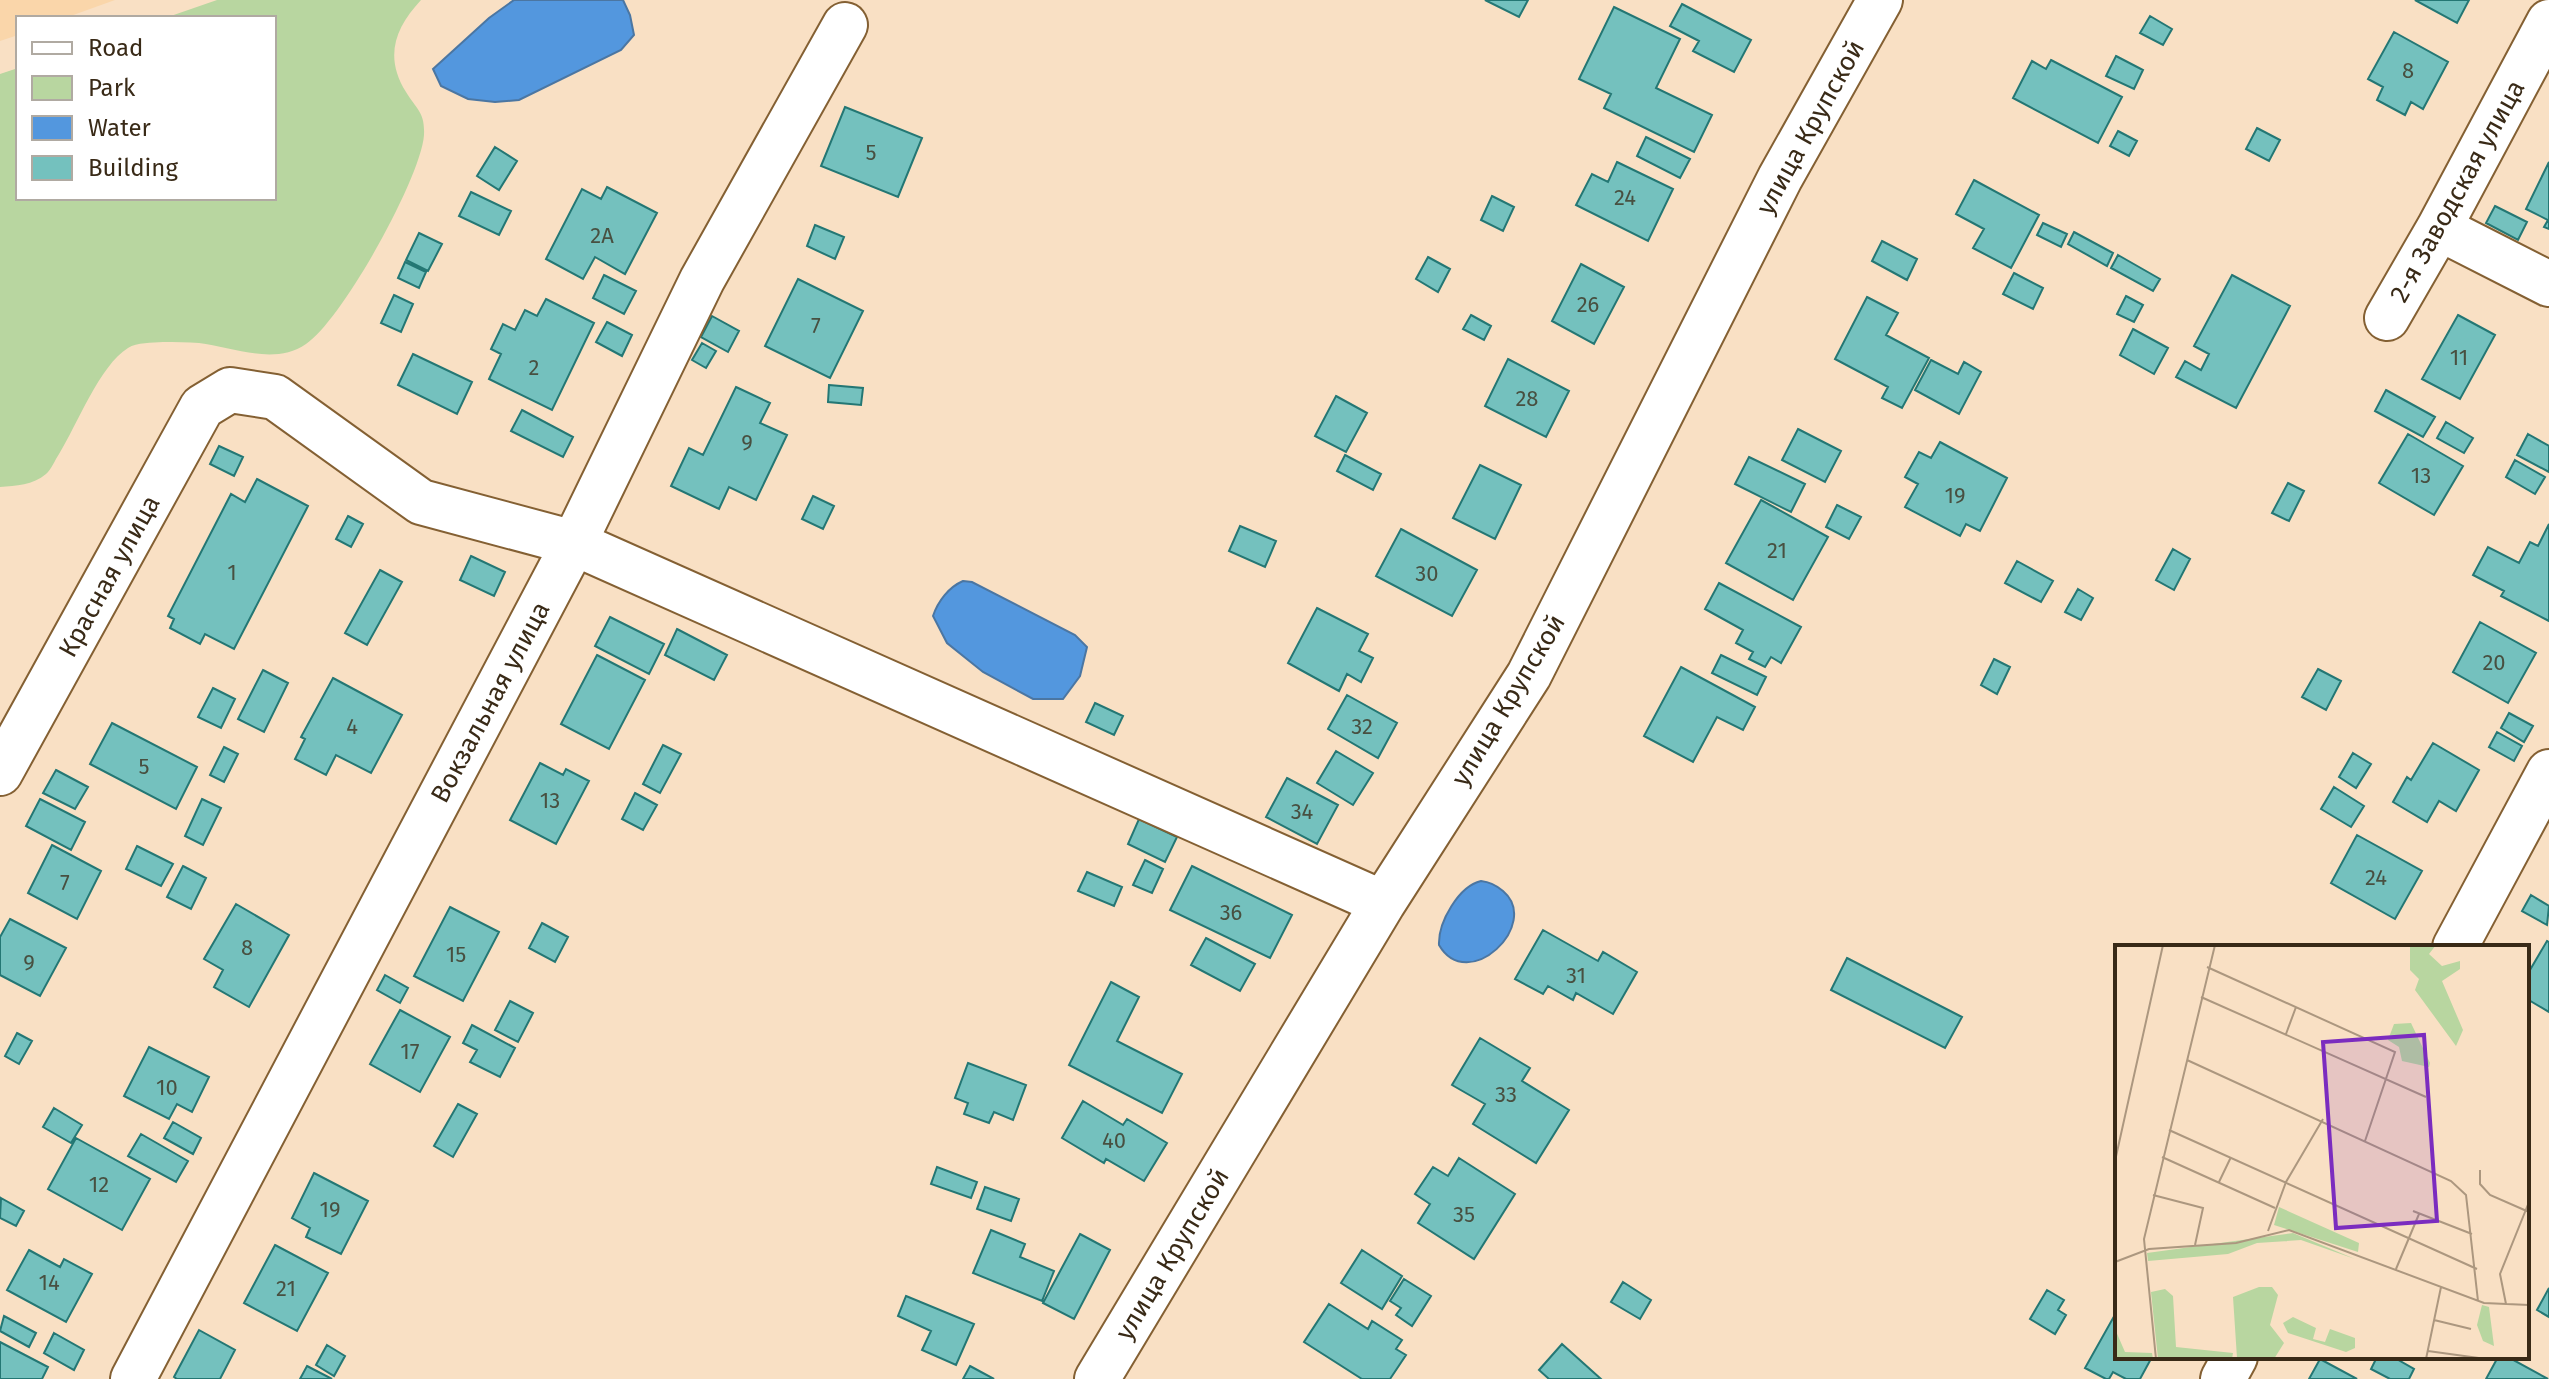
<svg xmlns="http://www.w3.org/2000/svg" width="2549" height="1379" font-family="'Fira Sans',sans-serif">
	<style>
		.built { fill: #fad6aa }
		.green { fill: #b8d6a0 }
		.water { fill: #5397de; stroke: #4b76a2; stroke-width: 2 }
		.building { fill: #74c1be; stroke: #247774; stroke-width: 2 }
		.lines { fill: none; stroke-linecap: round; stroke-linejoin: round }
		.street-casing { stroke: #846033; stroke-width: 48 }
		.street { stroke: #fff; stroke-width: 44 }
		.labels { text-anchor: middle; stroke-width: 6; stroke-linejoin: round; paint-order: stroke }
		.number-label { font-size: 22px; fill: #485041 }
		.street-label { font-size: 26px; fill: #392a17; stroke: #fff }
		.inset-road { fill: none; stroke: #ac977f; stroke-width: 2 }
		.view { fill: #7b2cbf; fill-opacity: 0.15; stroke: #7b2cbf; stroke-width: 4 }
		.inset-edge { fill: none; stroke: #392a17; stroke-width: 4 }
	</style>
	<rect width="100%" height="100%" fill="#f9e0c4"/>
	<!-- built -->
	<path class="built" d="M0,0H115L65,18H18V35L0,41Z"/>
	<!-- green -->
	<path class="green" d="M217,0H421C395,28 384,57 406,92C417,110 425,112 424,135C421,178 342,320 306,344C274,366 233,347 199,343C188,342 175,342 163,342C152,343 137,342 128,348C100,365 77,425 59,454C55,460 51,470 46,474C33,485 16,486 0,487V74L18,68V198H274V18H165Z"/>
	<!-- water -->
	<path class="water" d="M514,0H623L630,15L634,35L621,50L519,100L495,102L468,99L441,86L433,69L489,18Z
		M963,581L972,582L1075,635L1087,647L1080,676L1063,699H1033L983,672L947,643L933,616C938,601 949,587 963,581Z
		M1481,881C1490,882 1496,885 1503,891C1542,924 1468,995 1439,945C1438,922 1459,886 1481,881Z"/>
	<!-- building -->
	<path class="building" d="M1485,0H1528L1519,17Z
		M2415,0H2469L2457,23Z
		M1682,4L1751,40L1734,72L1693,51L1699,41L1670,26Z
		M1614,7L1680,39L1656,88L1712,115L1694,152L1604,108L1611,94L1579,79Z
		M2150,16L2172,29L2163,45L2140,33Z
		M2394,32L2448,62L2423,109L2411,102L2405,115L2377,100L2383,87L2368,79Z
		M2116,56L2143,70L2134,89L2106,76Z
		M2051,60L2122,97L2098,143L2013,98L2032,61L2046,69Z
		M845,107L922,138L898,197L821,166Z
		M2257,128L2280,140L2269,161L2246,149Z
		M2118,131L2137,141L2129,156L2110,146Z
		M1646,137L1690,159L1680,178L1637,156Z
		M495,147L517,161L499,190L477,176Z
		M1617,162L1673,189L1648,241L1576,205L1592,174L1608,182Z
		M2549,162V229L2544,227L2548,220L2526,209Z
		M1974,180L2039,215L2011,268L1973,248L1984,229L1956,214Z
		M607,187L657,213L625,274L595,257L583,279L546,259L582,189L601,199Z
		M471,192L511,211L499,235L459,216Z
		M1492,196L1514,207L1503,231L1481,220Z
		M2495,206L2527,222L2518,240L2486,223Z
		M2043,223L2067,234L2061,247L2037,235Z
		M815,225L844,237L835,259L807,246Z
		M2074,232L2113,253L2107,266L2068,244Z
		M419,233L442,244L428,271L406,260Z
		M1882,241L1917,259L1907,280L1872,261Z
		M2118,255L2160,279L2153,291L2111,268Z
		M1428,257L1450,269L1438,292L1416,279Z
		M405,262L426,272L419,288L398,278Z
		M1581,264L1624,287L1594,344L1552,321Z
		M2014,273L2043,288L2033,309L2003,294Z
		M604,275L636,291L624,314L593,298Z
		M2232,275L2290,306L2236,408L2176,377L2185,361L2201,370L2209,354L2194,346Z
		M798,279L863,311L830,378L765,346Z
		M394,295L413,304L401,332L381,323Z
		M2126,296L2143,305L2134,322L2117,314Z
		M1867,297L1898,313L1886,335L1929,358L1902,408L1882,398L1888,387L1835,359Z
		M546,299L594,323L552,410L489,379L501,354L491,349L503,324L515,330L525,310L537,316Z
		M1471,315L1491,326L1484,340L1463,329Z
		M2458,315L2495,335L2460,399L2422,379Z
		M712,316L739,331L728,352L701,337Z
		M607,322L632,335L622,356L596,342Z
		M2133,329L2168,348L2154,374L2120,355Z
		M702,343L716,351L706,368L692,360Z
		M413,354L472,382L457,414L398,385Z
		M1508,359L1569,391L1546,437L1485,406Z
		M1931,360L1958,374L1964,362L1981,372L1959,414L1915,390Z
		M829,385L863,388L861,405L828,402Z
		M736,387L770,403L760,423L787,435L756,500L729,487L719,509L671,486L689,448L703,455Z
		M2386,390L2435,417L2423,437L2375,411Z
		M1336,396L1367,413L1346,452L1315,436Z
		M522,410L573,437L563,457L511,431Z
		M2446,422L2473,438L2464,453L2437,438Z
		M1798,429L1841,451L1825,482L1782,460Z
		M2408,434L2463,466L2434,515L2379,483Z
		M2528,434L2549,446V472L2517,455Z
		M1940,442L2007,478L1980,531L1966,524L1960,536L1905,507L1918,484L1905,477L1919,452L1931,458Z
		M219,446L243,457L234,476L210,464Z
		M1345,455L1381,474L1373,490L1337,471Z
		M1749,457L1805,484L1791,512L1735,484Z
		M2515,460L2545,477L2535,494L2506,477Z
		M1480,465L1521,485L1495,539L1453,518Z
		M257,479L308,506L234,649L205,634L200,644L170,628L174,619L168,616L231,494L245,502Z
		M2288,483L2304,491L2289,521L2272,513Z
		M813,496L834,506L823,529L802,519Z
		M1761,500L1828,537L1793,600L1726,563Z
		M1837,505L1861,517L1849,539L1826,527Z
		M348,516L363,524L351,547L336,539Z
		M2549,524V621L2501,596L2504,591L2473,575L2488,547L2519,563L2530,542L2538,546Z
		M1240,526L1276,541L1265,567L1229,551Z
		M1401,529L1477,570L1452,616L1376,576Z
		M2173,549L2190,559L2174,590L2156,580Z
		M471,556L505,572L494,596L460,580Z
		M2017,561L2053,581L2041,602L2005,583Z
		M380,570L402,582L367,645L345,633Z
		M1719,583L1801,627L1781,663L1771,657L1765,667L1749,659L1753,652L1736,643L1743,630L1705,609Z
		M2078,589L2093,598L2081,620L2065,612Z
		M1317,608L1368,634L1359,651L1373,658L1361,682L1347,674L1339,691L1288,663Z
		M610,617L664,644L649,674L595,646Z
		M2480,622L2536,653L2508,703L2453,672Z
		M677,629L727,655L714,680L665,655Z
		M597,655L645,680L609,749L561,724Z
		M1721,655L1766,677L1757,695L1712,673Z
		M1994,659L2010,667L1997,694L1981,685Z
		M1681,667L1755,707L1743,730L1717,717L1693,762L1644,736Z
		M2318,669L2341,681L2326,710L2302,697Z
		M263,670L288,683L264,732L238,719Z
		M333,678L402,715L371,773L336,755L326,775L295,759L305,739L301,737Z
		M213,688L235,699L221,728L198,717Z
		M1347,695L1397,723L1378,758L1328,729Z
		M1095,703L1123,716L1114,735L1086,722Z
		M2509,713L2533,726L2524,742L2501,728Z
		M112,723L197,767L176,809L90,764Z
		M2497,732L2522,746L2514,761L2489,747Z
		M2433,743L2479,770L2456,811L2439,801L2427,822L2393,802L2407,777L2411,780Z
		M663,745L681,754L660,793L643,784Z
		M224,747L238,754L224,782L210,775Z
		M1336,751L1373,773L1353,805L1317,783Z
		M2353,753L2371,764L2356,788L2339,777Z
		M540,763L563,775L566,769L589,781L556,844L510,820Z
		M56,770L88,787L75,809L43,793Z
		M1287,778L1338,805L1317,844L1266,817Z
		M2334,787L2364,806L2351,827L2321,809Z
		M635,793L657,805L643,830L622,819Z
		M40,799L85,822L71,850L26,826Z
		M202,799L221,808L203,845L185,836Z
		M1139,819L1177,837L1165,862L1128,844Z
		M2357,835L2422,871L2395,919L2331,883Z
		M52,845L101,871L77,919L28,893Z
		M137,846L173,864L161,886L126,869Z
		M1145,860L1163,869L1152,893L1133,885Z
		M183,866L206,878L191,909L167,897Z
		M1192,866L1292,915L1270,958L1170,910Z
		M1087,872L1122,887L1114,906L1078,891Z
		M2531,895L2549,906L2547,925L2522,911Z
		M236,904L289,935L249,1007L214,987L223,970L204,959Z
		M450,907L499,932L463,1001L414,976Z
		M10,919L66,948L40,996L0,975V937Z
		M542,923L568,937L555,962L529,948Z
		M1543,930L1598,961L1603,952L1637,972L1613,1014L1576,993L1573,1000L1548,986L1543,994L1515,979Z
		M1206,938L1255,964L1240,991L1191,965Z
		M2547,941L2549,942V1012L2527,999V975Z
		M1847,958L1962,1017L1945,1048L1831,990Z
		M385,975L408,988L400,1003L377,990Z
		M1111,982L1139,997L1117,1041L1182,1074L1162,1113L1069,1065Z
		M510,1001L533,1013L518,1042L495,1030Z
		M400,1010L450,1037L420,1092L370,1064Z
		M472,1025L515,1048L500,1077L470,1062L477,1050L463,1043Z
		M17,1033L32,1041L19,1064L5,1056Z
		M1480,1038L1530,1068L1522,1081L1569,1110L1536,1163L1473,1124L1485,1104L1452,1085Z
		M149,1047L209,1077L192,1112L177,1104L169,1119L124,1096Z
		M968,1063L1026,1085L1013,1120L994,1112L989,1123L964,1114L968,1103L955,1098Z
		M1083,1101L1123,1125L1127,1119L1167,1143L1144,1181L1106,1159L1104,1163L1062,1138Z
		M458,1104L477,1114L453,1157L434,1146Z
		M54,1108L82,1125L71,1143L43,1127Z
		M173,1122L201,1138L193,1154L164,1138Z
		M141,1134L188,1161L176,1182L128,1156Z
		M76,1138L150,1179L122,1230L48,1189Z
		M1459,1158L1515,1194L1474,1259L1418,1223L1430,1204L1415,1194L1433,1167L1448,1176Z
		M937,1167L977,1182L971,1198L931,1184Z
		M314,1173L368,1201L341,1254L306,1237L310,1228L292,1218Z
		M985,1187L1019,1199L1011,1221L977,1209Z
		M1,1198L24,1211L16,1226L0,1218Z
		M991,1230L1025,1244L1020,1257L1054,1271L1042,1301L973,1273Z
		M1080,1234L1110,1250L1074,1319L1043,1303Z
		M275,1245L328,1273L297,1331L244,1303Z
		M29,1250L60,1267L64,1259L92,1274L66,1322L7,1290Z
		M1362,1250L1402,1276L1382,1309L1341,1283Z
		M1404,1279L1431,1296L1412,1326L1396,1315L1401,1308L1390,1301Z
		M1623,1282L1651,1300L1640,1319L1611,1302Z
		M2549,1288V1317L2537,1310Z
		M2047,1290L2064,1300L2058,1310L2066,1315L2055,1334L2030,1319Z
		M906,1296L974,1324L956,1365L922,1350L931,1331L898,1316Z
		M1329,1304L1368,1329L1372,1321L1402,1340L1396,1349L1406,1355L1390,1379H1362L1304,1342Z
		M2117,1311V1357H2152L2140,1379H2126L2113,1372L2109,1379H2106L2085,1368Z
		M4,1316L36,1333L29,1347L0,1331Z
		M199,1330L235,1350L220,1379H177L174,1377Z
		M54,1333L84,1350L74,1370L44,1353Z
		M0,1342L48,1367L42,1379H0Z
		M1562,1344L1601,1379H1549L1539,1370Z
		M327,1345L345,1356L334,1376L316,1365Z
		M2377,1357H2393L2414,1369L2409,1379H2390L2371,1369Z
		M2498,1357H2508L2548,1379H2486Z
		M2320,1359L2357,1379H2309Z
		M307,1366L332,1379H300Z
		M970,1366L994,1379H963Z"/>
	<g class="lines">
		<!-- street casing -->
		<g class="street-casing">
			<path id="street" d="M2439,228L2549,284
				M2387,318L2439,228L2549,22
				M0,773L202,407L230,390L275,397L421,502L574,543L1383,903
				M2455,947L2549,772
				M133,1379L574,543L702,280L845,25
				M1097,1379L1383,903L1529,675L1780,178L1880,0
				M2223,1379L2235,1357"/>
		</g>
		<!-- street -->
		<use href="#street" class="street"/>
	</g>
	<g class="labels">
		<!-- number labels -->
		<g class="number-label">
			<text x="2408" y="78">8</text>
			<text x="871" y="160">5</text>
			<text x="1625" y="205">24</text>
			<text x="602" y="243">2А</text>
			<text x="1588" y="312">26</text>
			<text x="816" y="333">7</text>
			<text x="2459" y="365">11</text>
			<text x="534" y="375">2</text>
			<text x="1527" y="406">28</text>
			<text x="747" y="450">9</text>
			<text x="2421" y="483">13</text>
			<text x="1955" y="503">19</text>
			<text x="1777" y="558">21</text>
			<text x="232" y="580">1</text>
			<text x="1427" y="581">30</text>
			<text x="2494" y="670">20</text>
			<text x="352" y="734">4</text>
			<text x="1362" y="734">32</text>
			<text x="144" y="774">5</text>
			<text x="550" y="808">13</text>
			<text x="1302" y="819">34</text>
			<text x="2376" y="885">24</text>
			<text x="65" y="890">7</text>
			<text x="1231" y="920">36</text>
			<text x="247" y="955">8</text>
			<text x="456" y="962">15</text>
			<text x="29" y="970">9</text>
			<text x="1576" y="983">31</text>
			<text x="410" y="1059">17</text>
			<text x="167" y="1095">10</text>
			<text x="1506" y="1102">33</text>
			<text x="1114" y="1148">40</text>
			<text x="99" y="1192">12</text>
			<text x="330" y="1217">19</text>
			<text x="1464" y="1222">35</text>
			<text x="49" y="1290">14</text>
			<text x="286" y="1296">21</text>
		</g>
		<!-- street labels -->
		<g class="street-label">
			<text transform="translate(1810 127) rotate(-61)" y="9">улица Крупской</text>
			<text transform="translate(2457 191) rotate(-61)" y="9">2-я Заводская улица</text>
			<text transform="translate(109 576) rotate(-61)" y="9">Красная улица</text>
			<text transform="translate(1508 700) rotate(-59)" y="9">улица Крупской</text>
			<text transform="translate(490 702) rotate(-62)" y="9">Вокзальная улица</text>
			<text transform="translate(1172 1254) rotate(-59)" y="9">улица Крупской</text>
		</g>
	</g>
	<!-- overview -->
	<g transform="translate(2115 945)">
		<rect width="414" height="414" fill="#f9e0c4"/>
		<path d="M295,0H321L314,9L327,21L345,16V24L327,36L348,85L341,101L300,45L304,34L295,25ZM296,78L315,118L314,122L287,116L284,102L273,95L279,79ZM164,262L244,298L243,307L159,280ZM178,288L240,314L186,295L142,298L113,309L33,316L32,308ZM144,342H157L163,350L155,380L169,398L159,414L122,413L118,352ZM50,344L58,351L61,402L118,408L117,414H43L36,347ZM367,360L374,362L379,401L368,396L362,380ZM178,372L201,383L198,394L210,397L215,384L240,393V403L231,407L173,388L168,378ZM0,384L10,407L37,408L38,414H0Z" fill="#b8d6a0"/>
		<path class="inset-road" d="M92,22L280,107L250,196M86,52L311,152M171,89L181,62M72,115L336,236L351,250L363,356M54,185L362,324M47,212L160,263M0,216L48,0M365,225V239L375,250L414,267M104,237L116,212M38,250L88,263L80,300M298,266L357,289M153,286L171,237L208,174M0,317L34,304L121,298L174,285L369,358L414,360M281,324L304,269M391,359L385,329L414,257M319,375L356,384M313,406L371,414M41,414L29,294L100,0M311,414L326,342"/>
		<path class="view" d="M309,90L322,276L221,283L208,97Z"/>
		<rect width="414" height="414" class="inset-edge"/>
	</g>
	<!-- legend -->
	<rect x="16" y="16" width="260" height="184" fill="#ffffff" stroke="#b0aaa2" stroke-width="2"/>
	<rect x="32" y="42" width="40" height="12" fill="#ffffff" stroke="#b0aaa2" stroke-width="2"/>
	<text x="88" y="56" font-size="24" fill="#392a17">Road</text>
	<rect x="32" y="76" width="40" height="24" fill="#b8d6a0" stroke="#b0aaa2" stroke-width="2"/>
	<text x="88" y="96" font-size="24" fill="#392a17">Park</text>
	<rect x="32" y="116" width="40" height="24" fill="#5397de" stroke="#b0aaa2" stroke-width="2"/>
	<text x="88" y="136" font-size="24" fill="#392a17">Water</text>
	<rect x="32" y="156" width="40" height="24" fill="#74c1be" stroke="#b0aaa2" stroke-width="2"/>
	<text x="88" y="176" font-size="24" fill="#392a17">Building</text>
</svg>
